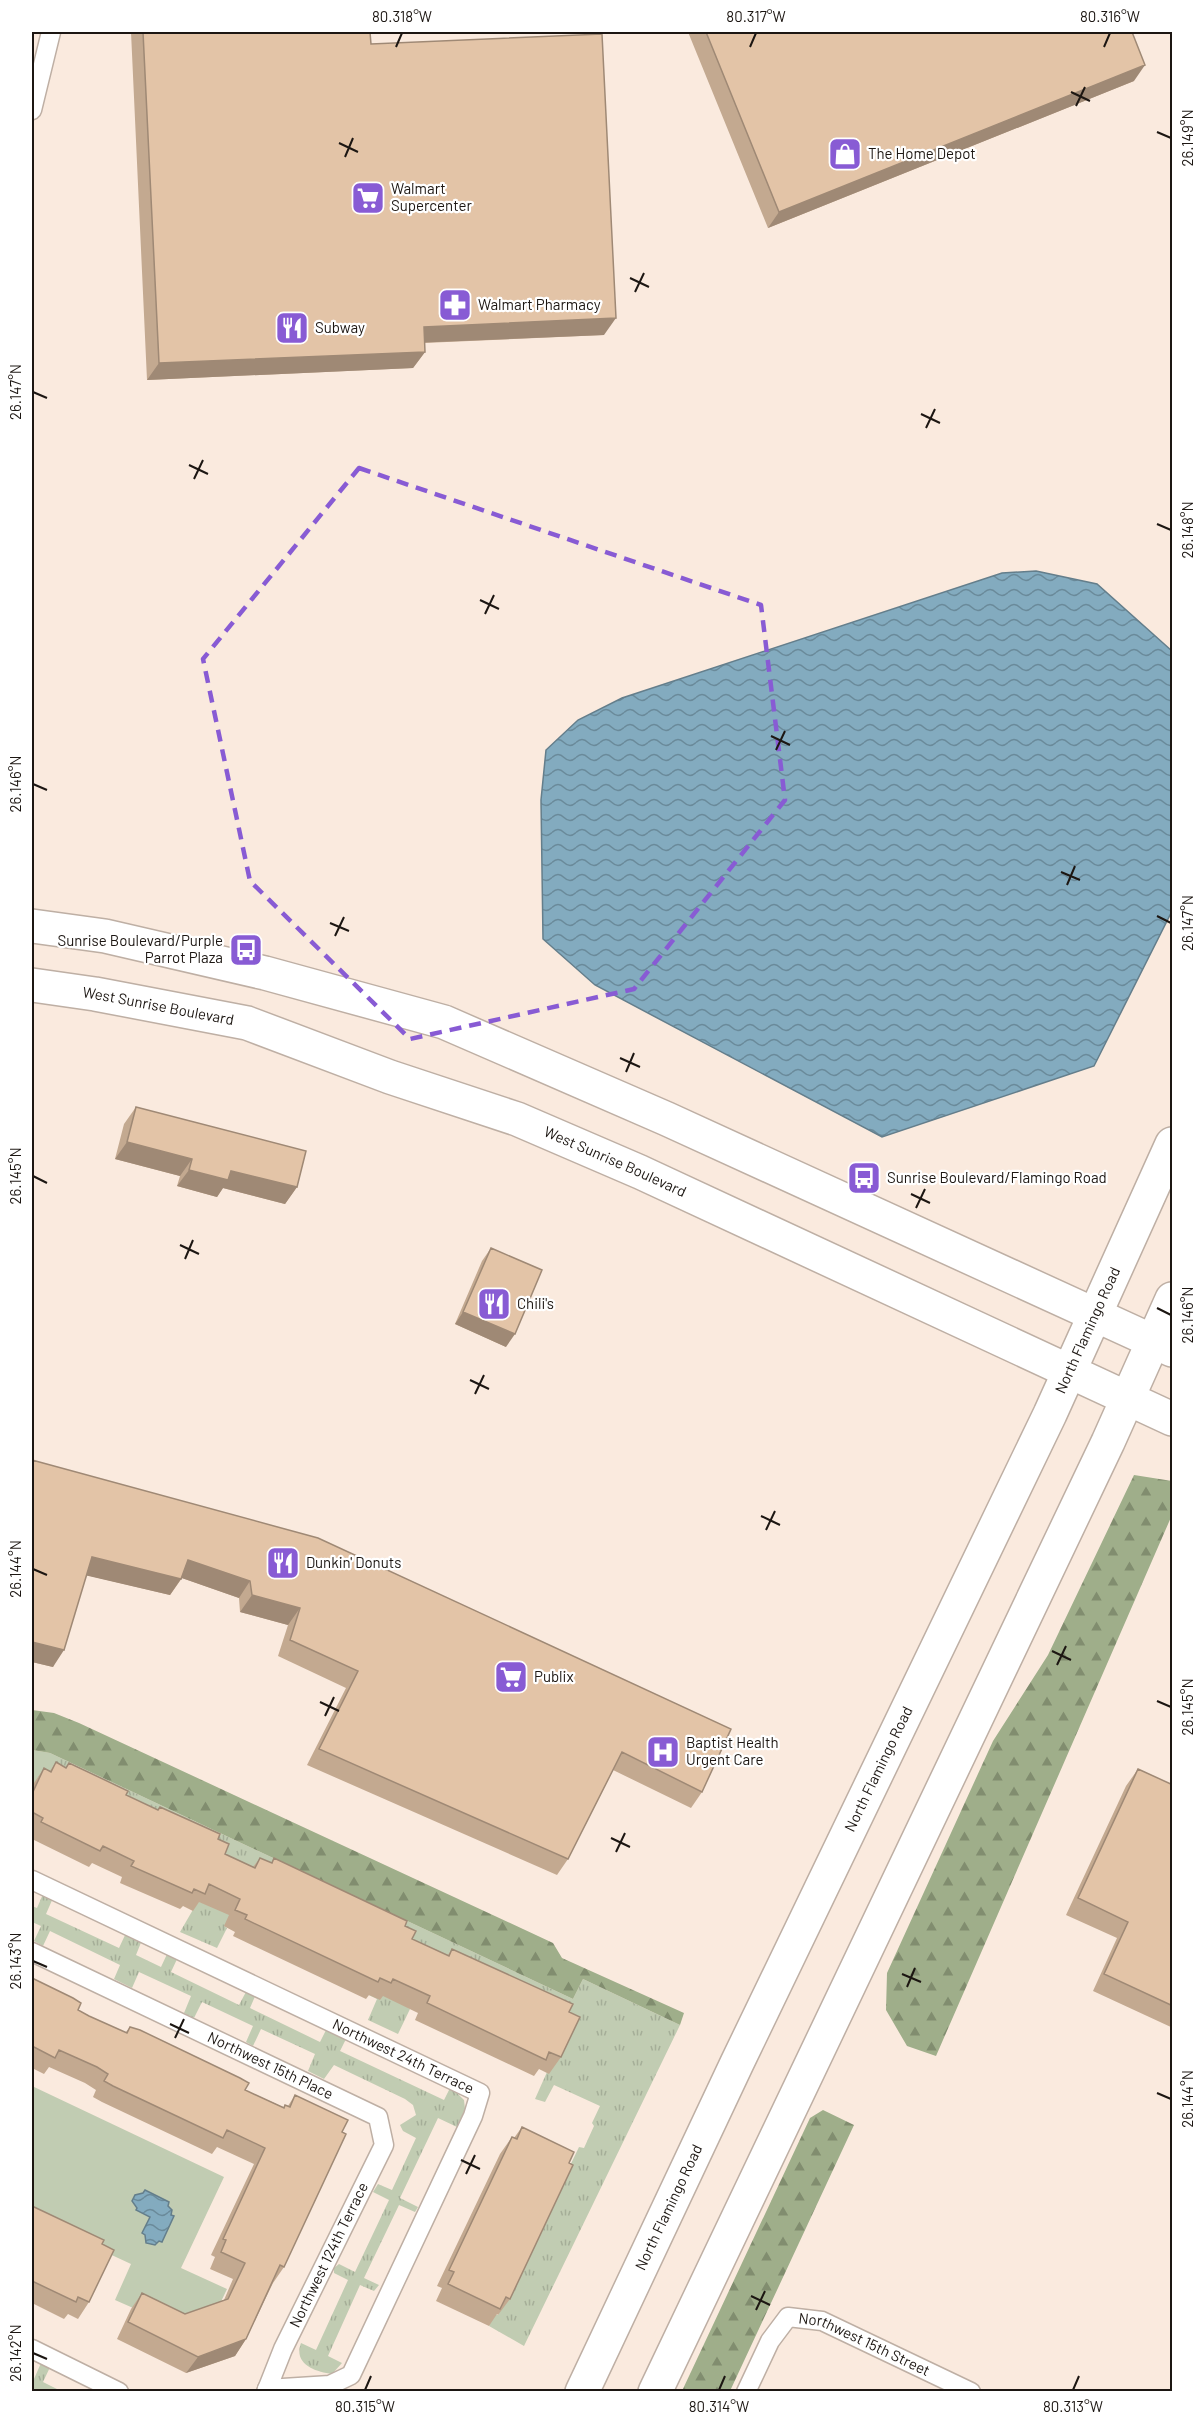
<svg xmlns="http://www.w3.org/2000/svg" width="1204" height="2423" font-family="Barlow,sans-serif">
	<style>
		.grass { fill: url(#grass-tufts) }
		.forest { fill: url(#forest-firs) }
		.park { fill: #c1ccb2 }
		.water { fill: url(#water-waves); stroke: #647e8b; stroke-width: 1.5 }
		.lines { fill: none; stroke-linecap: round; stroke-linejoin: round }
		.street-casing { stroke: #beafa4; stroke-width: 21 }
		.highway-casing { stroke: #beafa4; stroke-width: 36 }
		.street { stroke: #fff; stroke-width: 18 }
		.highway { stroke: #fff; stroke-width: 33 }
		.wall { fill: #c3a990 }
		.shaded-wall { fill: #9f8975 }
		.building { fill: #e3c4a7; stroke: #9f8975; stroke-width: 1.5 }
		.marked { fill: none; stroke: #885bd4; stroke-width: 4.5; stroke-dasharray: 12 8; stroke-linejoin: round }
		.ticks { fill: none; stroke: #1c1612; stroke-width: 2 }
		.labels { text-anchor: middle; stroke-width: 4.5; stroke-linejoin: round; paint-order: stroke }
		.poi-label { font-size: 15px; fill: #1c1612; stroke: #fff; text-anchor: start }
		.street-label { font-size: 15px; fill: #1c1612; stroke: #fff }
		.neatline { fill: none; stroke: #1c1612; stroke-width: 2 }
		.ticks-label { font-size: 15px; text-anchor: middle; fill: #1c1612 }
	</style>
	<defs>
		<pattern id="grass-tufts" width="24" height="20" patternUnits="userSpaceOnUse" patternTransform="scale(1.5)"><rect width="24" height="20" fill="#c1ccb2"/><path d="M3 7l-1-3M5 7V3M7 7l1-3M15 17l-1-3M17 17v-4M19 17l1-3" fill="none" stroke="#a5ae98"/></pattern>
		<pattern id="forest-firs" width="22" height="20" patternUnits="userSpaceOnUse" patternTransform="scale(1.5)"><rect width="22" height="20" fill="#9fae8a"/><path d="M5 1l3.5 6h-7zM16 11l3.5 6h-7z" fill="#818d6f"/></pattern>
		<pattern id="water-waves" width="16" height="10" patternUnits="userSpaceOnUse" patternTransform="scale(1.5)"><rect width="16" height="10" fill="#83abbf"/><path d="M0 5q4-4 8 0t8 0" fill="none" stroke="#6a8a9a"/></pattern>
	</defs>
	<rect width="100%" height="100%" fill="#faeade"/>
	<!-- grass -->
	<path class="grass" d="M32,1750L50,1753L573,1999L583,1979L680,2025L524,2346L489,2326L494,2314L498,2315L579,2147L584,2148L594,2126L592,2123L600,2106L554,2085L545,2102L535,2099L547,2072L549,2073L407,2007L410,2009L398,2034L368,2020L377,1999L379,2000L224,1926L227,1928L217,1948L180,1932L198,1901L205,1904L32,1786Z
		M43,1894L53,1898L46,1914L119,1948L126,1933L142,1940L136,1955L161,1967L168,1952L178,1957L171,1972L239,2005L247,1990L256,1994L250,2008L320,2042L327,2028L347,2037L340,2051L444,2100L450,2088L454,2090L464,2100L465,2109L457,2127L438,2118L400,2198L418,2207L415,2212L399,2205L364,2278L379,2285L374,2291L360,2285L328,2356L342,2363L332,2374C315,2372 293,2364 301,2343L316,2350L348,2280L334,2273V2268L339,2264L355,2272L389,2200L373,2192L378,2184L392,2190L416,2138L403,2131L400,2125L416,2115L413,2105L405,2099L334,2065L324,2079L308,2071L315,2054L261,2029L253,2046L246,2042L253,2026L202,2002L194,2018L184,2013L191,1996L139,1972L132,1988L114,1979L120,1965L50,1931L43,1946L34,1941L41,1926L32,1922V1906L37,1908Z
		M41,2363H52L43,2382L61,2391L32,2392V2378L34,2379Z"/>
	<!-- forest -->
	<path class="forest" d="M1134,1475L1172,1481V1515L936,2056L907,2046L886,2010L887,1973L993,1741L1048,1655Z
		M32,1710L54,1713L79,1723L553,1943L562,1958L684,2013L680,2025L583,1979L573,1999L50,1753L32,1750Z
		M823,2110L854,2125L730,2391H682L810,2118Z"/>
	<!-- park -->
	<path class="park" d="M32,2086L224,2177L181,2268L227,2289L218,2308L174,2326L115,2300L131,2264L32,2218Z"/>
	<!-- water -->
	<path class="water" d="M1036,571L1097,584L1172,651V911L1094,1066L882,1137L595,985L543,939L541,800L546,750L578,720L622,698L1002,573Z
		M145,2190L169,2202L168,2206L172,2210L171,2215L174,2216L162,2242L159,2241L155,2245L146,2243L145,2235L142,2233L150,2217L136,2210L137,2208L132,2201L135,2195L143,2193Z"/>
	<g class="lines">
		<!-- street casing -->
		<g class="street-casing">
			<g id="street">
				<path d="M32,110L51,32"/>
				<path id="s1" d="M32,1880L480,2093L473,2116L351,2375L330,2385L267,2389"/>
				<path id="s2" d="M32,1952L378,2117L384,2145L283,2349L266,2392"/>
				<path d="M32,2349L119,2392"/>
				<path id="s3" d="M746,2392L770,2341L788,2317L822,2321L971,2392"/>
			</g>
		</g>
		<!-- highway casing -->
		<g class="highway-casing">
			<g id="highway">
				<path d="M32,926L105,936L265,973L444,1022L667,1119L1172,1350"/>
				<path id="s4" d="M32,985L95,994L247,1023L390,1077L517,1119L640,1172L1172,1419"/>
				<path id="s5" d="M582,2392L737,2063L1050,1414L1172,1144"/>
				<path d="M655,2392L1108,1442L1172,1299"/>
			</g>
		</g>
		<!-- street -->
		<use href="#street" class="street"/>
		<!-- highway -->
		<use href="#highway" class="highway"/>
	</g>
	<!-- wall -->
	<path class="wall" d="M131,32H370L371,44L604,335L424,343L425,352L413,368L147,380Z
		M688,32H1132L1134,81L768,228Z
		M136,1107L297,1187L285,1204L223,1188L217,1197L177,1186L180,1176L115,1159L124,1124Z
		M491,1248L506,1347L455,1324L482,1261Z
		M32,1460L702,1792L691,1808L613,1770L568,1859L557,1875L307,1765L346,1688L278,1656L288,1625L240,1612L239,1598L182,1578L170,1595L86,1575L53,1667L32,1662Z
		M56,1762L66,1768L69,1763L126,1795L158,1810L160,1807L218,1839L225,1854L253,1867L260,1858L271,1863L274,1858L405,1926L412,1939L448,1955L452,1949L569,2012L561,2057L549,2074L539,2069L534,2076L415,2020L418,2013L383,1996L380,2000L369,1995L366,1999L233,1936L235,1932L224,1926L229,1915L199,1902L193,1911L183,1906L180,1909L120,1883L122,1877L92,1863L89,1867L32,1839V1786L44,1768L50,1771Z
		M1138,1769L1173,1785V2028L1093,1991L1117,1938L1066,1915L1126,1786Z
		M32,1978L78,2010L89,2016L125,2033L130,2027L245,2090L283,2107L288,2106L295,2095L284,2267L273,2283L246,2339L235,2356L186,2373L117,2339L131,2309L142,2293L185,2314L224,2300L233,2279L210,2269L215,2257L211,2255L254,2164L217,2147L212,2154L102,2102L93,2097L96,2090L85,2083L49,2067L44,2074L32,2068Z
		M522,2127L510,2299L498,2315L497,2314L489,2326L436,2301L442,2288L437,2286L500,2154L512,2137L514,2138Z
		M32,2206L102,2244L89,2302L78,2319L68,2314L64,2319L32,2303Z"/>
	<!-- shaded-wall -->
	<path class="shaded-wall" d="M1145,65L1134,81L768,228L779,212Z
		M616,318L604,335L412,343L424,327Z
		M425,352L413,368L147,380L159,363Z
		M127,1142L192,1159L180,1176L115,1159Z
		M189,1170L231,1171L297,1187L285,1204L223,1188L217,1197L177,1186Z
		M463,1312L515,1334L506,1347L455,1324Z
		M92,1557L181,1579L170,1595L80,1574Z
		M188,1560L250,1581L239,1598L176,1576Z
		M252,1595L300,1608L288,1625L240,1612Z
		M32,1642L64,1650L53,1667L32,1662Z
		M246,2339L235,2356L186,2373L198,2357Z"/>
	<!-- building -->
	<path class="building" d="M143,32H370L371,44L602,34L616,318L424,327L425,352L159,363Z
		M706,32H1132L1145,65L779,212Z
		M136,1107L306,1151L297,1187L231,1171L228,1180L189,1170L192,1159L127,1142Z
		M491,1248L542,1270L515,1334L463,1312Z
		M32,1460L318,1538L731,1729L702,1792L622,1752L568,1859L319,1749L358,1671L290,1640L300,1608L252,1595L250,1581L188,1560L181,1579L92,1557L64,1650L32,1642Z
		M56,1762L66,1768L69,1763L128,1791L126,1795L158,1810L160,1807L220,1834L218,1839L229,1844L225,1854L255,1868L260,1858L272,1863L274,1858L407,1921L405,1926L416,1931L412,1939L449,1956L452,1949L573,2004L569,2012L580,2017L561,2057L549,2052L546,2060L427,2003L430,1996L393,1979L391,1983L380,1978L378,1982L245,1919L247,1915L235,1910L240,1899L209,1884L205,1894L194,1889L192,1893L131,1866L134,1861L103,1846L100,1851L41,1822L43,1818L32,1812V1794L44,1768L51,1772Z
		M1138,1769L1173,1785V2006L1104,1974L1128,1922L1078,1898Z
		M32,1978L73,1998L81,2003L78,2010L89,2016L127,2033L130,2027L140,2030L240,2078L249,2083L245,2090L284,2108L285,2105L290,2107L295,2095L348,2120L342,2132L346,2134L284,2267L280,2265L246,2339L198,2357L128,2322L142,2293L185,2314L228,2299L245,2263L221,2252L226,2240L223,2239L265,2148L227,2130L223,2138L113,2086L104,2081L108,2074L97,2067L59,2050L55,2058L32,2046Z
		M522,2127L574,2152L569,2163L573,2165L510,2299L506,2297L500,2309L448,2284L454,2272L449,2270L512,2137L517,2139Z
		M32,2206L104,2240L102,2244L114,2250L89,2302L78,2297L76,2302L32,2281Z"/>
	<!-- marked area -->
	<path class="marked" d="M359,468L761,605L785,800L634,989L410,1039L250,881L203,659Z"/>
	<!-- ticks -->
	<path class="ticks" d="M396,47L402,33M750,47L756,33M1104,47L1110,33M1071,92L1090,101M1076,106L1085,87M1157,132L1171,138M339,143L358,152M345,157L353,138M630,278L649,287M635,292L644,273M33,392L47,398M921,414L940,423M926,428L935,409M189,465L208,474M194,479L203,460M1157,524L1171,530M480,600L499,609M485,614L494,595M771,736L790,745M776,750L785,731M33,784L47,790M1061,872L1080,880M1067,885L1075,866M1157,916L1171,923M330,923L349,931M335,936L344,917M620,1058L640,1067M626,1072L634,1053M33,1176L47,1183M911,1194L930,1203M916,1208L925,1189M180,1245L199,1254M185,1259L193,1240M1157,1308L1171,1315M470,1380L489,1389M475,1394L484,1375M761,1516L780,1525M766,1530L775,1511M33,1569L47,1575M1052,1651L1071,1660M1057,1665L1066,1646M1157,1701L1171,1707M320,1702L339,1711M325,1716L334,1697M611,1838L630,1847M616,1852L625,1833M33,1961L47,1967M902,1974L921,1982M907,1987L915,1968M170,2024L189,2033M175,2038L184,2019M1157,2093L1171,2099M461,2160L480,2169M466,2174L475,2155M751,2296L770,2305M756,2310L765,2291M33,2353L47,2359M365,2390L371,2376M719,2390L725,2376M1073,2390L1079,2376"/>
	<!-- icons -->
	<defs>
		<g id="shop-square" transform="scale(1.725)"><rect x="-9" y="-9" width="18" height="18" rx="4" fill="#885bd4" stroke="#fff"/><path d="M-5-2.5h2.3a2.7 3.5 0 0 1 5.4 0H5L5.5 6h-11ZM-1.5-2.5h3a1.5 2.3 0 0 0-3 0Z" fill="#fff"/></g>
		<g id="supermarket-square" transform="scale(1.725)"><rect x="-9" y="-9" width="18" height="18" rx="4" fill="#885bd4" stroke="#fff"/><path d="M-6-5.5h2.5l.6 2H6L4.5 2H-2.5L-4.4-4H-6ZM-1.5 3.2a1.3 1.3 0 1 0 .1 0ZM3 3.2a1.3 1.3 0 1 0 .1 0Z" fill="#fff"/></g>
		<g id="pharmacy-square" transform="scale(1.725)"><rect x="-9" y="-9" width="18" height="18" rx="4" fill="#885bd4" stroke="#fff"/><path d="M-2-6h4v4h4v4h-4v4h-4v-4h-4v-4h4Z" fill="#fff"/></g>
		<g id="restaurant-square" transform="scale(1.725)"><rect x="-9" y="-9" width="18" height="18" rx="4" fill="#885bd4" stroke="#fff"/><path d="M-5-6h1v4h1v-4h1v4h1v-4h1v5L-1.5 .5V6h-2V.5L-5-1ZM5-6V6H3V1.5H1.5Q1.5-4 5-6Z" fill="#fff"/></g>
		<g id="bus-square" transform="scale(1.725)"><rect x="-9" y="-9" width="18" height="18" rx="4" fill="#885bd4" stroke="#fff"/><path d="M-5-6H5V4H4V6H2V4H-2V6H-4V4H-5ZM-3.5-4V0h7V-4ZM-3.5 1.2v1.5H-2V1.2ZM2 1.2v1.5H3.5V1.2Z" fill="#fff"/></g>
		<g id="hospital-square" transform="scale(1.725)"><rect x="-9" y="-9" width="18" height="18" rx="4" fill="#885bd4" stroke="#fff"/><path d="M-5-5h3v3.5h4V-5h3V5h-3V1.5h-4V5h-3Z" fill="#fff"/></g>
	</defs>
	<g fill-rule="evenodd">
		<use href="#shop-square" x="845" y="154"/>
		<use href="#supermarket-square" x="368" y="198"/>
		<use href="#pharmacy-square" x="455" y="305"/>
		<use href="#restaurant-square" x="292" y="328"/>
		<use href="#bus-square" x="246" y="950"/>
		<use href="#bus-square" x="864" y="1178"/>
		<use href="#restaurant-square" x="494" y="1304"/>
		<use href="#restaurant-square" x="283" y="1563"/>
		<use href="#supermarket-square" x="511" y="1677"/>
		<use href="#hospital-square" x="663" y="1752"/>
	</g>
	<g class="labels">
		<!-- poi labels -->
		<g class="poi-label">
			<text x="868" y="159">The Home Depot</text>
			<text x="391" y="194">Walmart<tspan x="391" dy="17">Supercenter</tspan></text>
			<text x="478" y="310">Walmart Pharmacy</text>
			<text x="315" y="333">Subway</text>
			<text x="223" y="946" text-anchor="end">Sunrise Boulevard/Purple<tspan x="223" dy="17">Parrot Plaza</tspan></text>
			<text x="887" y="1183">Sunrise Boulevard/Flamingo Road</text>
			<text x="517" y="1309">Chili's</text>
			<text x="306" y="1568">Dunkin' Donuts</text>
			<text x="534" y="1682">Publix</text>
			<text x="686" y="1748">Baptist Health<tspan x="686" dy="17">Urgent Care</tspan></text>
		</g>
		<!-- street labels -->
		<g class="street-label">
			<text dy="5" stroke="none"><textPath href="#s4" startOffset="128">West Sunrise Boulevard</textPath></text>
			<text dy="5" stroke="none"><textPath href="#s4" startOffset="612">West Sunrise Boulevard</textPath></text>
			<text dy="5" stroke="none"><textPath href="#s5" startOffset="1176">North Flamingo Road</textPath></text>
			<text dy="5" stroke="none"><textPath href="#s5" startOffset="690">North Flamingo Road</textPath></text>
			<text dy="5" stroke="none"><textPath href="#s1" startOffset="411">Northwest 24th Terrace</textPath></text>
			<text dy="5" stroke="none"><textPath href="#s2" startOffset="264">Northwest 15th Place</textPath></text>
			<text dy="5" stroke="none"><textPath href="#s5" startOffset="204">North Flamingo Road</textPath></text>
			<text transform="translate(329 2255) rotate(-64)" y="5">Northwest 124th Terrace</text>
			<text dy="5" stroke="none"><textPath href="#s3" startOffset="168">Northwest 15th Street</textPath></text>
		</g>
	</g>
	<!-- border -->
	<rect width="1204" height="2423" fill="none" stroke="#ffffff" stroke-width="66"/>
	<rect x="33" y="33" width="1138" height="2357" class="neatline"/>
	<g class="ticks-label">
		<text x="402" y="22">80.318°W</text>
		<text x="756" y="22">80.317°W</text>
		<text x="1110" y="22">80.316°W</text>
		<text transform="translate(1188 138) rotate(-90)" y="5">26.149°N</text>
		<text transform="translate(16 392) rotate(-90)" y="5">26.147°N</text>
		<text transform="translate(1188 530) rotate(-90)" y="5">26.148°N</text>
		<text transform="translate(16 784) rotate(-90)" y="5">26.146°N</text>
		<text transform="translate(1188 923) rotate(-90)" y="5">26.147°N</text>
		<text transform="translate(16 1176) rotate(-90)" y="5">26.145°N</text>
		<text transform="translate(1188 1315) rotate(-90)" y="5">26.146°N</text>
		<text transform="translate(16 1569) rotate(-90)" y="5">26.144°N</text>
		<text transform="translate(1188 1707) rotate(-90)" y="5">26.145°N</text>
		<text transform="translate(16 1961) rotate(-90)" y="5">26.143°N</text>
		<text transform="translate(1188 2099) rotate(-90)" y="5">26.144°N</text>
		<text transform="translate(16 2353) rotate(-90)" y="5">26.142°N</text>
		<text x="365" y="2412">80.315°W</text>
		<text x="719" y="2412">80.314°W</text>
		<text x="1073" y="2412">80.313°W</text>
	</g>
</svg>
